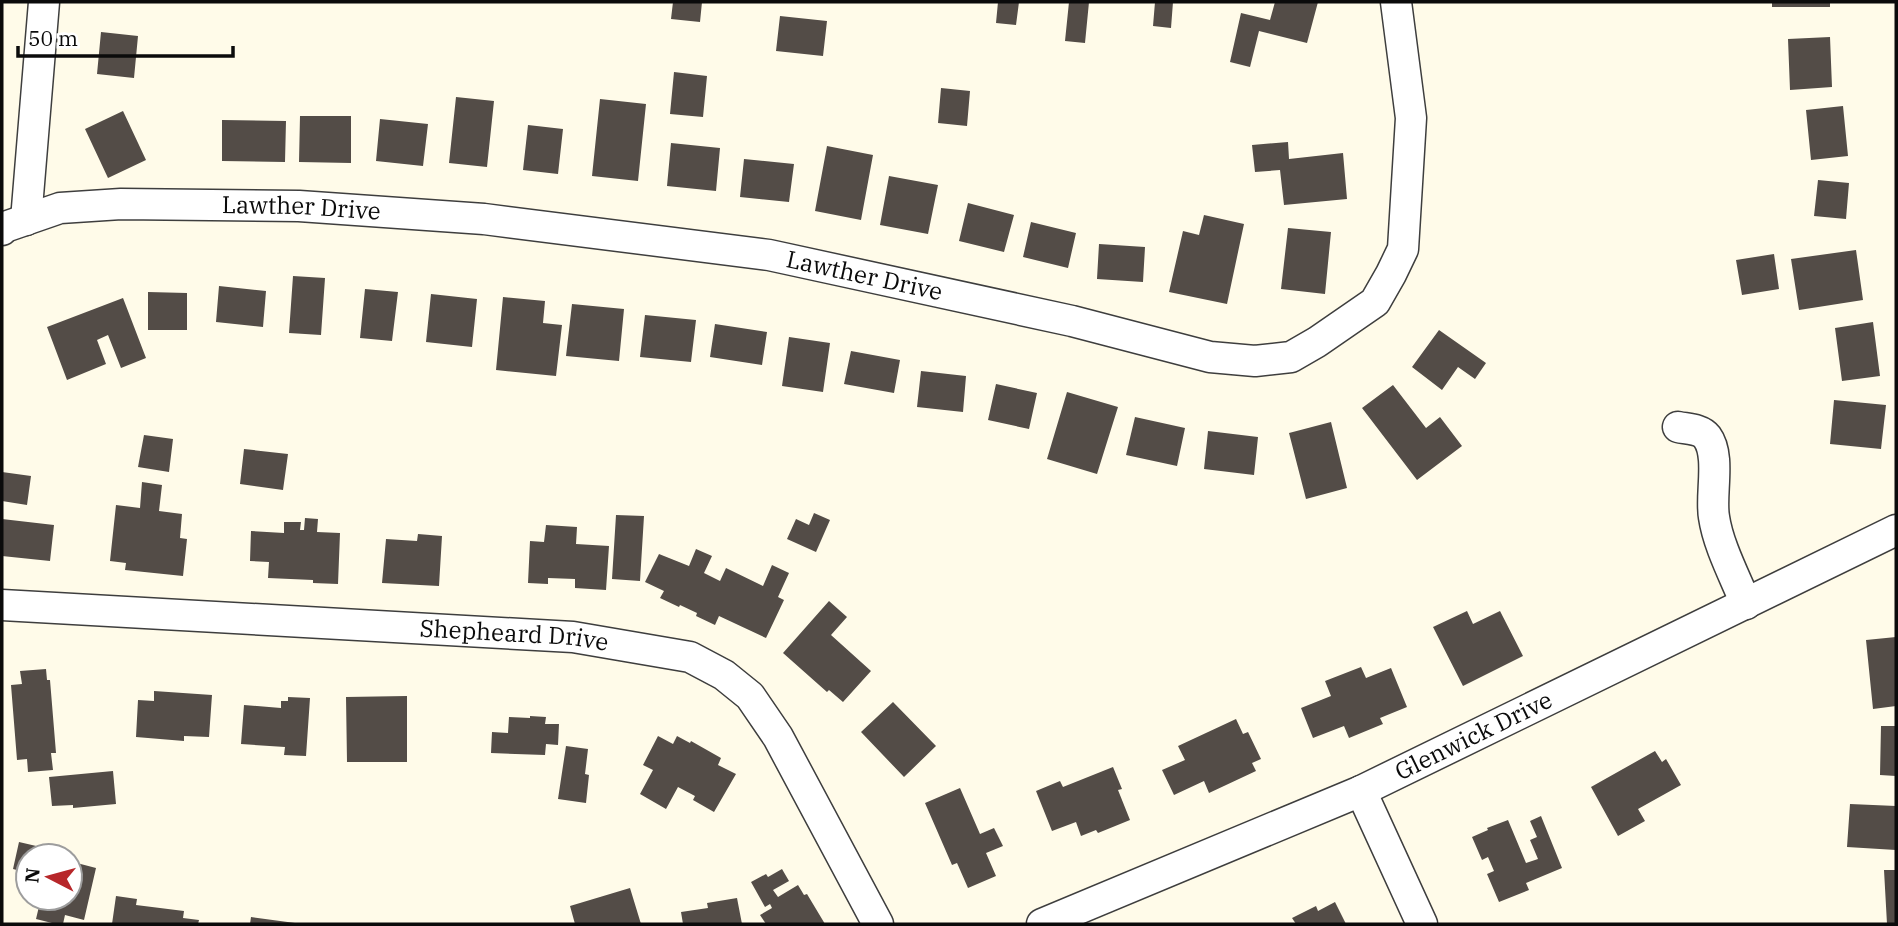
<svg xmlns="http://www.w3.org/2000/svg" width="1898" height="926" font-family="'IBM Plex Serif',serif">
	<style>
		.building { fill: #534c47 }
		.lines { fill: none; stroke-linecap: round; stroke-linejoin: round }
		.minor-casing { stroke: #3e3e3e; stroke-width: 33 }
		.minor { stroke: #fff; stroke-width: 30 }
		.labels { text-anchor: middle; stroke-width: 7; stroke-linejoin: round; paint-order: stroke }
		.street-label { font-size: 24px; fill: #0b0b0b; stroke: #fff }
	</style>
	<rect width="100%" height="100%" fill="#fffbe9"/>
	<!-- building -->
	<path class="building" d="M673,2H702L700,22L671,19Z
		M998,2H1019L1016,25L996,23Z
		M1069,2H1089L1085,43L1065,41Z
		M1155,2H1173L1171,28L1153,26Z
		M1275,2H1318L1307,43L1259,31L1250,67L1230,62L1241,13L1270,20Z
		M1772,2H1830V7H1772Z
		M780,16L827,21L823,56L776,51Z
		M101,32L138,36L134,78L97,74Z
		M1830,37L1832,87L1790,90L1788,39Z
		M674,72L707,76L703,117L670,114Z
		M941,88L970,91L967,126L938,123Z
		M456,97L494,101L487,167L449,163Z
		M600,99L646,104L638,181L592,176Z
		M1843,106L1848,156L1811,160L1806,110Z
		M123,111L146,160L108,178L85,129Z
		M300,116H351V163L299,162Z
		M380,119L428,124L423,166L376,161Z
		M222,120L286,121L285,162L222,161Z
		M528,125L563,129L558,174L523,170Z
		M1288,142L1289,159L1343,153L1347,199L1284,205L1280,170L1255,172L1252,145Z
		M671,143L720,148L716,191L667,186Z
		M827,146L873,155L861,220L815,211Z
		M744,159L794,164L789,202L740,197Z
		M889,176L938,185L928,234L880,225Z
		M1818,180L1849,183L1846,219L1814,216Z
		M968,203L1014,215L1004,252L959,241Z
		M1204,215L1244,224L1227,304L1169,292L1183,231L1199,235Z
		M1031,222L1076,233L1068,268L1023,257Z
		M1288,228L1331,232L1325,294L1281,289Z
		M1099,244L1145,247L1143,282L1097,279Z
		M1856,250L1863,300L1799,310L1791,259Z
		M1774,254L1779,289L1742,295L1736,260Z
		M293,276L325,278L321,335L289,333Z
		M219,286L266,291L263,327L216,322Z
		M365,289L398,292L392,341L360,338Z
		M148,292L187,293V330H148Z
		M431,294L477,299L472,347L426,342Z
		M503,297L545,301L543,323L562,325L556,376L496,370Z
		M123,298L146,358L121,368L108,335L97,340L106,364L67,380L47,327Z
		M572,304L624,309L619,361L566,356Z
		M645,315L696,320L691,362L640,357Z
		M1873,322L1880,376L1842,381L1835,328Z
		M715,324L767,332L762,365L710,357Z
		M1439,330L1486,363L1475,379L1458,367L1442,390L1412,367Z
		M789,337L830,343L823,392L782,386Z
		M851,351L900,360L894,393L844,384Z
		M921,371L966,376L963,412L917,407Z
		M996,384L1037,393L1029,429L988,420Z
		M1393,385L1426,428L1440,417L1462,446L1417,480L1362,408Z
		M1067,392L1118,407L1097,474L1047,459Z
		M1834,400L1886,405L1881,449L1830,444Z
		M1135,417L1185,428L1177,466L1126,455Z
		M1331,422L1347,488L1306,499L1289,433Z
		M1208,431L1258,437L1254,475L1204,469Z
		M144,435L173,439L169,472L138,467Z
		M244,449L288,454L283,490L240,484Z
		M2,472L31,476L27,505L2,501Z
		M142,482L162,485L159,511L182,514L180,538L187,539L183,576L125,570L126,563L110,561L116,505L140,508Z
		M814,513L830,520L816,552L787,539L796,519L809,525Z
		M616,515L644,516L640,581L612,579Z
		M305,518L318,519L317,532L340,533L338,584L313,583V580L268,578L269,562L250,561L251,531L284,533V522H301L300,530H304Z
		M2,519L54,525L50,561L2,556Z
		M546,525L577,527L576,544L609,546L606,590L575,588V579L548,578V584L528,583L530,541L544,542Z
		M418,534L442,536L439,586L382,583L386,539L417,541Z
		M696,549L712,556L704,573L720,581L726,568L763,586L772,565L789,573L778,597L784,600L766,638L719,616L715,625L696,616L697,613L680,605L679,607L660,598L664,591L645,582L659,554L689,566Z
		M829,601L847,617L831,635L871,671L843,702L829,690L827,692L783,653Z
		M1467,611L1473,624L1500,611L1523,656L1463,686L1433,627Z
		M1896,637V706L1873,709L1866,640Z
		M1361,667L1366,678L1391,668L1407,707L1380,718L1383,724L1349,738L1344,726L1313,738L1301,708L1331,696L1325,681Z
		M46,669L47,680H50L56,753H51L53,770L28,772L27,759L17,760L11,685L22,684L20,671Z
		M154,691L212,695L209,737L184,736V741L136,737L138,700L154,701Z
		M407,696V762H347L346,697Z
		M288,697L310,698L306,756L284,755L285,747L241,744L244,705L281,708V701H288Z
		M893,702L936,746L904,777L861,732Z
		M530,716L546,717L545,724H559L558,745L546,744L545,755L491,753L492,732L508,733L509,717L530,718Z
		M1236,719L1243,734L1248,732L1261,759L1252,763L1256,771L1209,793L1204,781L1174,795L1162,770L1185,760L1178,746Z
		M1881,726H1896V776L1880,775Z
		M658,736L673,744L677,736L690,743L691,741L721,758L718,765L736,774L714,812L693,800L695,796L678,787L666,809L640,794L653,770L643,765Z
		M566,746L588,749L585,774L589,775L586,803L558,799Z
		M1655,751L1662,762L1666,759L1681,785L1638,809L1645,821L1618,836L1591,787Z
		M1113,767L1122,789L1118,790L1130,820L1098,833L1096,830L1081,836L1076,822L1052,831L1036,791L1060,781L1063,787Z
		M113,771L116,804L73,808V805L52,806L49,777Z
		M960,788L980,834L994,828L1003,846L986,853L996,876L968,888L957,863L952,865L925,803Z
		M1850,804L1896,806V850L1847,847Z
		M1541,816L1562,868L1526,883L1529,890L1499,902L1487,874L1494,871L1488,857L1482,860L1472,837L1488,830L1487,828L1508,820L1526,863L1538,859L1530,840L1537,837L1530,821Z
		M19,842L75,855L73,862L96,868L84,920L65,915L63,924H56L36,919L41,898H70V856H28V873L13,869Z
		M782,869L789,881L773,890L778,897L798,885L804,895L807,894L825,924H766L760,915L772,908L770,904L765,907L751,882L766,874L768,877Z
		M1884,870H1896V924H1887Z
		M630,888L641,924H575L570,906Z
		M116,896L137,899L136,905L184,911L183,918L199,920L198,924H112Z
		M737,898L742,924H683L681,912L708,908L707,903Z
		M1335,902L1346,924H1296L1292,918L1316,906L1318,911Z
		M251,917L295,923V924H250Z"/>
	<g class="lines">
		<!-- minor casing -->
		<g class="minor-casing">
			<g id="minor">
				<path d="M26,220L44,2"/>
				<path id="s1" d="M2,230L5,227L60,208L121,204L299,206L484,219L769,255L1072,321L1210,357L1255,361L1291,357L1317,342L1375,302L1391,274L1403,249L1411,118L1396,2"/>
				<path d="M1678,427C1687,429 1701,429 1707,437C1721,456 1710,495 1714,517C1718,545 1735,577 1746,604"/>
				<path id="s2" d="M2,605L573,637L690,657L724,675L750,696L778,737L878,924"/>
				<path d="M1361,791L1422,924"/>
				<path id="s3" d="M1042,924L1361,791L1896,530"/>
			</g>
		</g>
		<!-- minor -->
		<use href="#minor" class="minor"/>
	</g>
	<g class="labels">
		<!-- street labels -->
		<g class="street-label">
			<text dy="8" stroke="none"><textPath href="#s1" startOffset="304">Lawther Drive</textPath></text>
			<text dy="8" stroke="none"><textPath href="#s1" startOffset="872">Lawther Drive</textPath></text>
			<text dy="8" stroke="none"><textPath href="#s2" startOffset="513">Shepheard Drive</textPath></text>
			<text dy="8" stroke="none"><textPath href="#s3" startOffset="471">Glenwick Drive</textPath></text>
		</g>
	</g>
	<!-- border -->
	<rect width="1898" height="926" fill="none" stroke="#0b0b0b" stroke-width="7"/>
	<!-- north arrow -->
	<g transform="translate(49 877) rotate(276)"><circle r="33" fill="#ffffff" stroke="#9d9d9d" stroke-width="2"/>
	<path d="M0-5L12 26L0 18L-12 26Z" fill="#b7272a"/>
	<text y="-10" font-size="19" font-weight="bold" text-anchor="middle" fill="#0b0b0b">N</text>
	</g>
	<!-- scale -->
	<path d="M18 46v10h215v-10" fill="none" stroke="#0b0b0b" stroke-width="3.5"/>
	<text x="28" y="46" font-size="21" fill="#0b0b0b" stroke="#ffffff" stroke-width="5" paint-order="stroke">50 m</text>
</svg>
